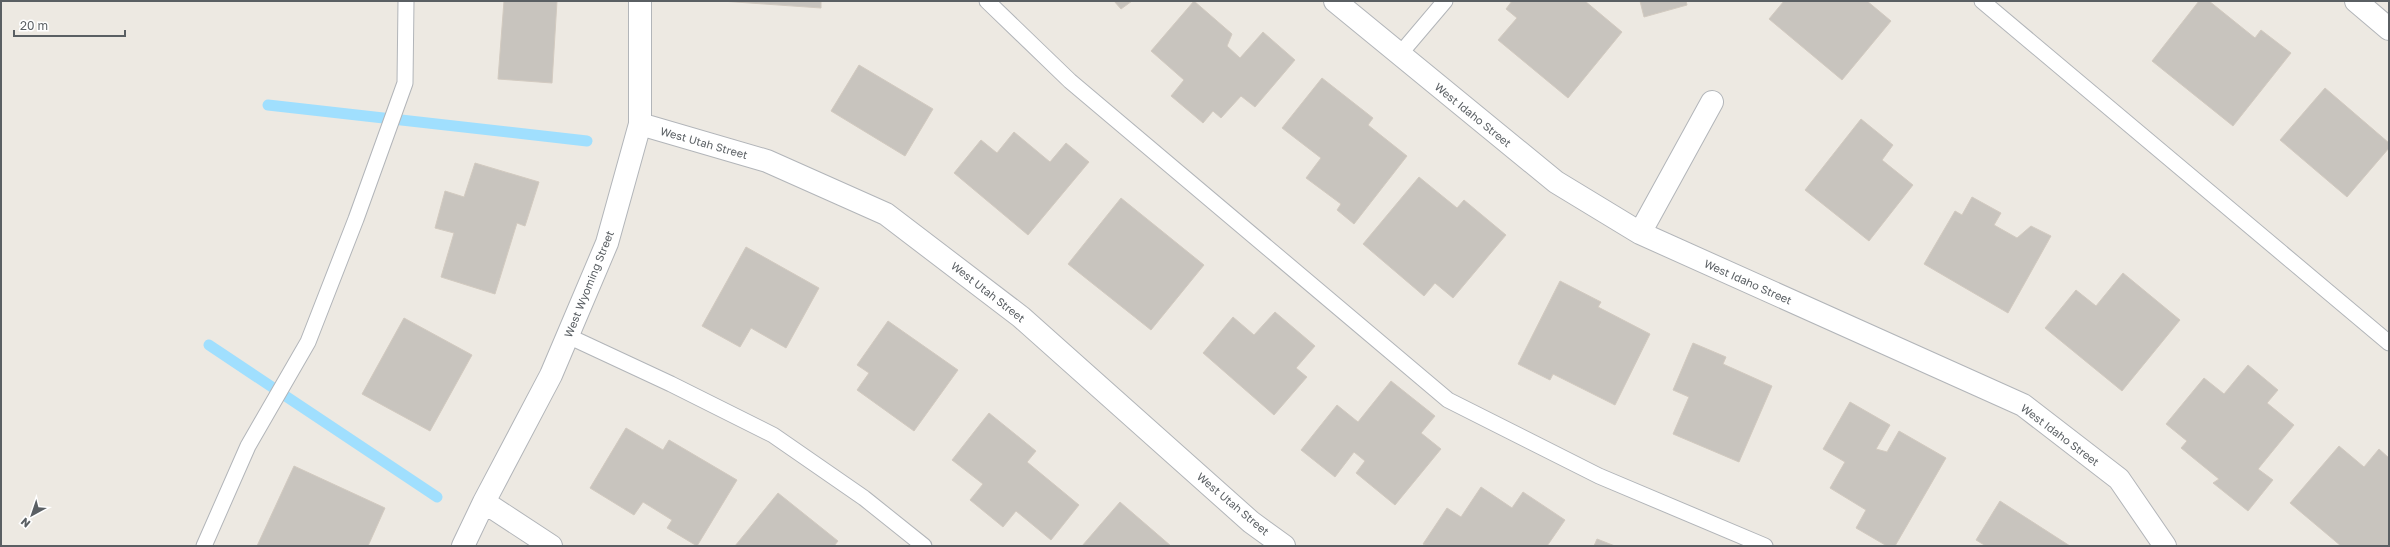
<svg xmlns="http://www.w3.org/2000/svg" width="2390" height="547" font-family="'Golos Text',sans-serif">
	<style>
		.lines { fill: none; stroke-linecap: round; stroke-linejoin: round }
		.stream { stroke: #a0dffe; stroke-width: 11 }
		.building { fill: #c8c4be; stroke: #d2cac0 }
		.service-casing { stroke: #b2b5b9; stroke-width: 17 }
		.minor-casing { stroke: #b2b5b9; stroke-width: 24 }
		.service { stroke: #fff; stroke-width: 15 }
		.minor { stroke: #fff; stroke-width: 22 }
		.labels { text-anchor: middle; stroke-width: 4; stroke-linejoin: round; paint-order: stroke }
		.street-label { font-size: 11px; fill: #5a5f63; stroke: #fff }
	</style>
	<rect width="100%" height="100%" fill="#ede9e2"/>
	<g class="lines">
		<!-- stream -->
		<path class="stream" d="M268,105L587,141
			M209,345L437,497"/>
	</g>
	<!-- building -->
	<path class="building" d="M504,1H557L552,83L498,79Z
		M721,1H821V8Z
		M1114,1H1132L1121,9Z
		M1194,1L1232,34L1227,46L1240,58L1263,32L1295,60L1255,107L1241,96L1221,118L1213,111L1203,123L1171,96L1184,80L1151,51Z
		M1512,1H1585L1622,32L1568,98L1498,40L1517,18L1506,9Z
		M1640,1H1686L1687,5L1644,17Z
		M1784,1H1867L1891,21L1842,80L1769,19Z
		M2199,1H2209L2255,38L2261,30L2291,53L2233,126L2152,61Z
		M859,65L933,109L905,156L831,111Z
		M1322,78L1373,118L1368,125L1407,156L1354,224L1337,210L1341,204L1306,178L1321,158L1282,128Z
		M2325,88L2389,143V148L2347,197L2280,140Z
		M1861,119L1893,145L1882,160L1913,185L1869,241L1805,190Z
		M1014,132L1050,162L1066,143L1089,162L1028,235L954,173L981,140L997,153Z
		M475,163L539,182L525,226L517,223L495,294L441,277L454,233L435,228L445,191L464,197Z
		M1419,177L1457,208L1464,200L1506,235L1453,298L1435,283L1424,296L1363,244Z
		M1972,197L2001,213L1994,225L2017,238L2031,226L2051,236L2008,313L1924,264L1955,211L1962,215Z
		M1121,198L1204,265L1151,330L1068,264Z
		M746,247L819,288L786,348L751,328L740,347L702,326Z
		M2123,273L2180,320L2122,391L2045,328L2076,290L2096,306Z
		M1560,281L1601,302L1598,307L1650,334L1615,405L1553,374L1550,380L1518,364Z
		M1275,312L1315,346L1296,368L1307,377L1274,415L1203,353L1233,317L1254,335Z
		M404,318L472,355L430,431L362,394Z
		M888,321L958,370L914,431L857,390L869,373L857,365Z
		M1693,343L1726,357L1723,364L1772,386L1739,462L1673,434L1689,397L1673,390Z
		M2248,365L2278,390L2267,403L2294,425L2258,469L2273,480L2248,511L2213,483L2219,479L2181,448L2187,441L2166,424L2204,378L2224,394Z
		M1391,381L1435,416L1421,433L1441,449L1395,505L1356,473L1365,461L1354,452L1335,477L1301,450L1337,405L1358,422Z
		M1850,402L1890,425L1876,449L1887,452L1899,431L1946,458L1895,546H1887L1856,528L1866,510L1830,488L1845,462L1823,449Z
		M989,413L1036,451L1027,462L1079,505L1051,540L1016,511L1003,527L970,500L983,484L952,460Z
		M626,428L663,450L669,440L737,480L697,546L667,528L672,520L643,502L634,515L590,488Z
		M2339,446L2364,467L2379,449L2389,458V546H2341L2290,503Z
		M294,466L385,508L368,546H257Z
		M1481,487L1512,508L1523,492L1565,520L1547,546H1427L1423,544L1447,508L1461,517Z
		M778,493L838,541L834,546H735Z
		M2000,501L2070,546H1986L1976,540Z
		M1120,502L1171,546H1082Z
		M1597,539L1615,546H1594Z"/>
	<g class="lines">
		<!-- service casing -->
		<g class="service-casing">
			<path id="service" d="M987,1L1070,81L1448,400L1599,476L1765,546
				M1982,1L2389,343
				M1400,54L1445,1
				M568,336L671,384L773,435L864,498L924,546
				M204,546L248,446L308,342L356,219L405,83L406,1"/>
		</g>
		<!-- minor casing -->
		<g class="minor-casing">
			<path id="minor" d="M1335,1L1556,182L1640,233L2023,405L2119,479L2165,546
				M2356,1L2389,29
				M640,124L767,161L886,214L1021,317L1251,522L1284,546
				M1640,233L1712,102
				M484,502L551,546
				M463,546L484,502L551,375L607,243L640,124V1"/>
		</g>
		<!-- service -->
		<use href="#service" class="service"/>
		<!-- minor -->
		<use href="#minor" class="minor"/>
	</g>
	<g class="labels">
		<!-- street labels -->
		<g class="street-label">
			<text transform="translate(1473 115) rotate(39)" y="4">West Idaho Street</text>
			<text transform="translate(704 143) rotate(16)" y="4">West Utah Street</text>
			<text transform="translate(1748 282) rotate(24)" y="4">West Idaho Street</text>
			<text transform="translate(589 284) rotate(-68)" y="4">West Wyoming Street</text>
			<text transform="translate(988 292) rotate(38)" y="4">West Utah Street</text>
			<text transform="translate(2060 435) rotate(37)" y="4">West Idaho Street</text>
			<text transform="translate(1233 504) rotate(40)" y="4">West Utah Street</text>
		</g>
	</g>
	<!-- border -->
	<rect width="2390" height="547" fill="none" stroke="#5a5f63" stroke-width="4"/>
	<!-- north arrow -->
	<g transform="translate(32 515) rotate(220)" stroke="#ffffff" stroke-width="3" paint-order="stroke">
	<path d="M0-3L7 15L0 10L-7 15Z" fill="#5a5f63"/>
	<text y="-6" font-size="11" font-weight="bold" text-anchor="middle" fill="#5a5f63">N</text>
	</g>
	<!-- scale -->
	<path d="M14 30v6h111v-6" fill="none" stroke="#5a5f63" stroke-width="2"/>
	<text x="20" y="30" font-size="12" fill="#5a5f63" stroke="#ffffff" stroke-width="3" paint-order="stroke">20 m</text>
</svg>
